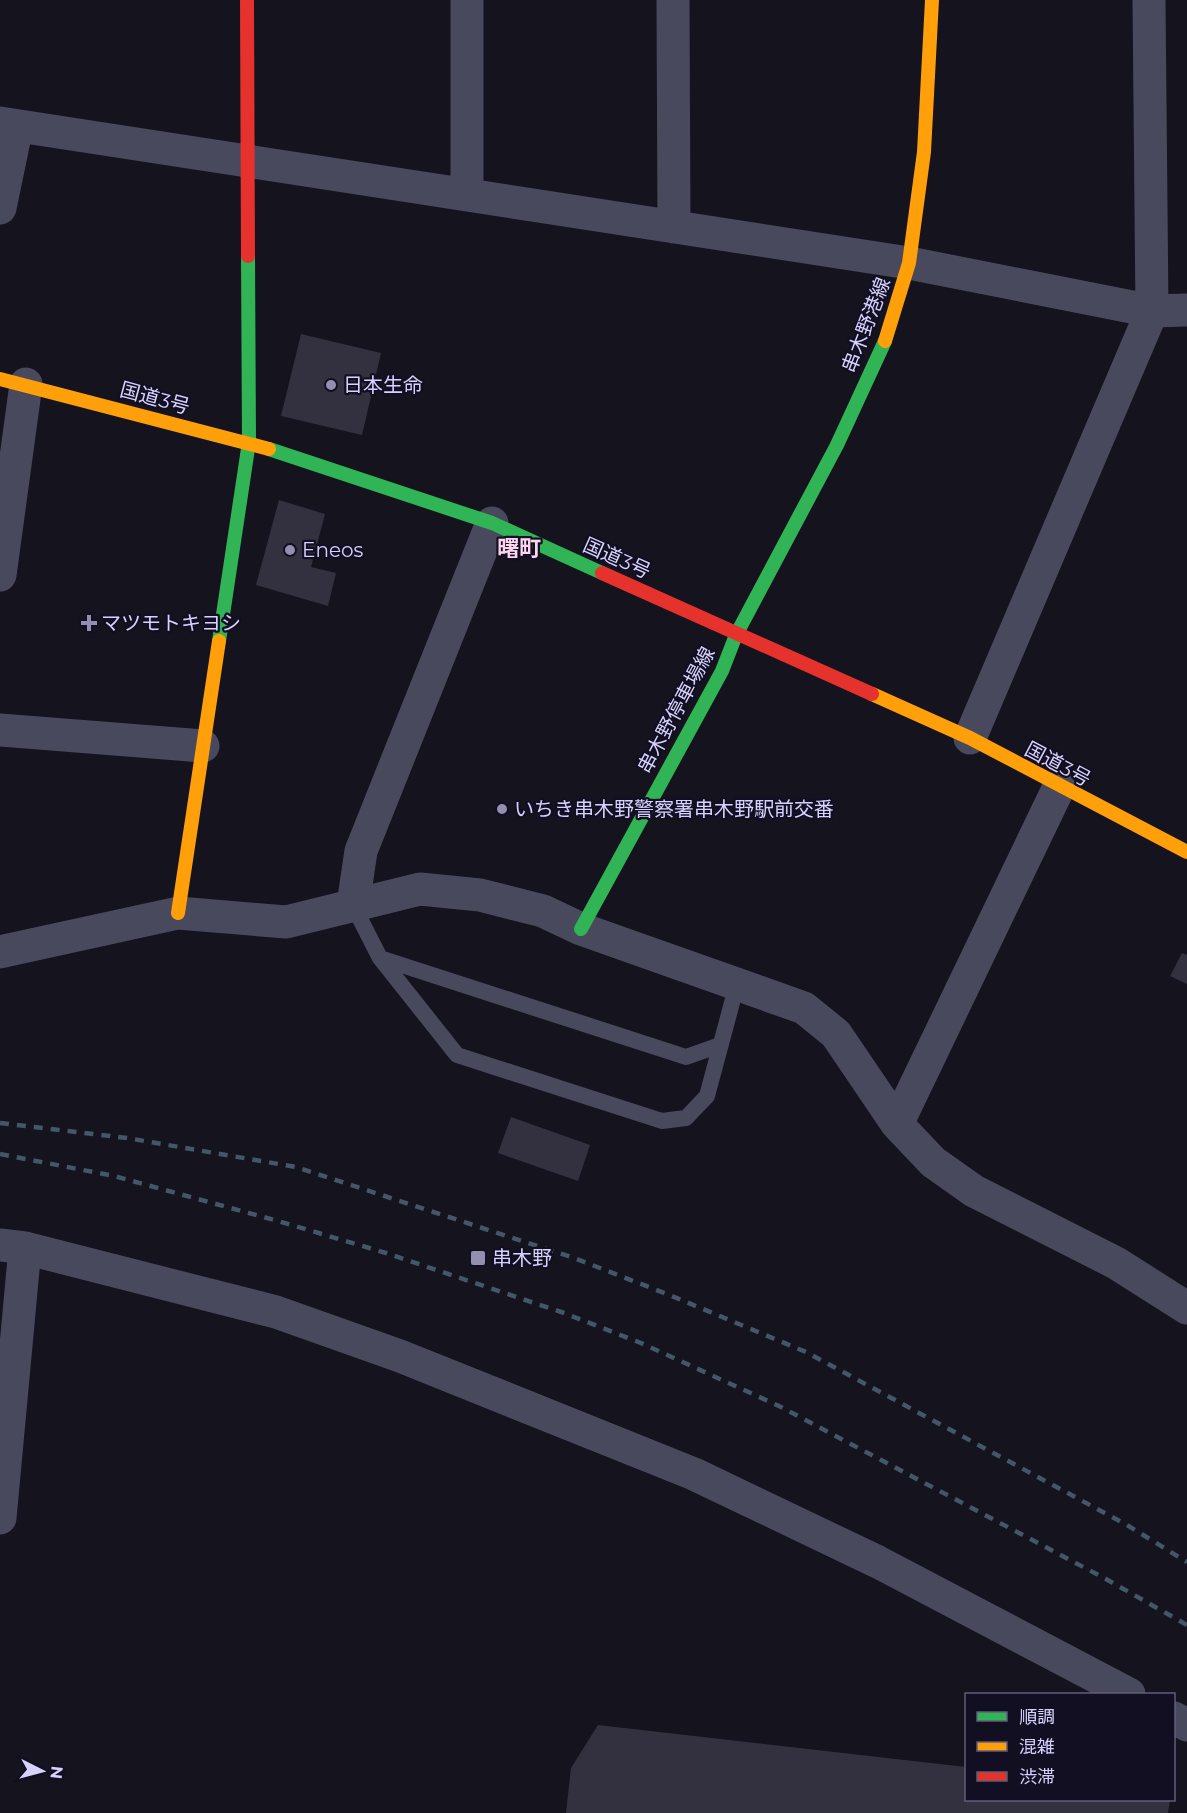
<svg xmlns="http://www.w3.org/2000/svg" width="1187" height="1813" font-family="Montserrat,'Noto Sans JP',sans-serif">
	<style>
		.building { fill: #333140 }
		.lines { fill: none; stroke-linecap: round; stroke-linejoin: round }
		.lane { stroke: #49495e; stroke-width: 16 }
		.street { stroke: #49495e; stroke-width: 33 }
		.fast { stroke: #30b455; stroke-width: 14 }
		.slow { stroke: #ff9f0a; stroke-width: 14 }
		.jam { stroke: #e5322d; stroke-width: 14 }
		.rail { stroke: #435766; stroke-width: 4.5; stroke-dasharray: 9 8; stroke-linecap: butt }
		.poi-dot { fill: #938faf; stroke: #120f22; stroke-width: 2 }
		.labels { text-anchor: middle; stroke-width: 4.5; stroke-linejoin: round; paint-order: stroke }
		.street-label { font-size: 20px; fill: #d7d2fd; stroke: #120f22 }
		.poi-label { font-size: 20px; fill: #d7d2fd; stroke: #120f22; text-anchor: start }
		.quarter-label { font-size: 22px; font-weight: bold; fill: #fdd4ef; stroke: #120f22 }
	</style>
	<rect width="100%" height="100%" fill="#15131e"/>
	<!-- building -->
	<path class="building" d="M301,334L381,353L362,435L281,416Z
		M279,500L325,514L311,567L336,573L328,606L256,585Z
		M1182,953L1187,955V984L1170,976Z
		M511,1117L590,1145L578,1181L498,1153Z
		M598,1725L966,1767V1800H1170L1168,1813H566L571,1768Z"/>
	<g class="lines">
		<!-- lane -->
		<path class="lane" d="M353,905L380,958L457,1055L662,1121L686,1118L707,1096L737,984
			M380,958L686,1057L720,1045"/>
		<!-- street -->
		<path class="street" d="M673,0L674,227
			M0,123L909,263L1152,311L1187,310
			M467,195V0
			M0,208L17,126
			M0,575L26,384
			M0,730L203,746
			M970,738L1152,311L1149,0
			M353,905L361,851L492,523
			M0,952L178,913L286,922L420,889L480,895L543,911L581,929L804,1008L836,1034L897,1124L933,1162L974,1191L1116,1263L1187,1308
			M897,1124L1059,787
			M0,1245L25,1248L276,1312L400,1356L694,1474L878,1562L1129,1694
			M0,1518L25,1248
			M1174,1718L1187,1725"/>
		<!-- fast -->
		<path class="fast" d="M269,449L492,523L602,573
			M736,635L837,445L885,341
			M219,641L249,442L248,256
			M581,929L722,671L736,635"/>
		<!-- slow -->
		<path class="slow" d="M885,341L909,263L924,152L932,0
			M0,379L269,449
			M872,694L970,738L1187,852
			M178,913L219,641"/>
		<!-- jam -->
		<path class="jam" d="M247,0L248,256
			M602,573L872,694"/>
		<!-- rail -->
		<path class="rail" d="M0,1123L127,1138L296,1167L574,1258L667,1294L806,1352L1127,1525L1187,1562
			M0,1154L114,1176L278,1221L386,1253L564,1313L641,1343L779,1406L1106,1579L1187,1625"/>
	</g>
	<!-- markers -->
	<g class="poi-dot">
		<circle cx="331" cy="385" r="6"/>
		<circle cx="290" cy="550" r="6"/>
		<path d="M86 614h6v6h6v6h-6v6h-6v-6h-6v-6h6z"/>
		<circle cx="502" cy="809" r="6"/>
		<rect x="470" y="1250" width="16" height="16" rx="3"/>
	</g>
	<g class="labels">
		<!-- street labels -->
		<g class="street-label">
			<text transform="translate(866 325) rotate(-69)" y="7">串木野港線</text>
			<text transform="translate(155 398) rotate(15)" y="7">国道3号</text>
			<text transform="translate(617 558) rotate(24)" y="7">国道3号</text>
			<text transform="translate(676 710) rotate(-62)" y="7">串木野停車場線</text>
			<text transform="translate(1058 764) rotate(28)" y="7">国道3号</text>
		</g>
		<!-- poi labels -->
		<g class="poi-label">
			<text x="343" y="392">日本生命</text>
			<text x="302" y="557">Eneos</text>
			<text x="101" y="630">マツモトキヨシ</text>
			<text x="514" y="816">いちき串木野警察署串木野駅前交番</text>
			<text x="492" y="1265">串木野</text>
		</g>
		<!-- quarter labels -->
		<g class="quarter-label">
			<text x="519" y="556">曙町</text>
		</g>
	</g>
	<!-- legend -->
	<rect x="965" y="1693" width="210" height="108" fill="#120f22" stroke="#615d7a" stroke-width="1.5"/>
	<rect x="977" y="1712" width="30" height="9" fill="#30b455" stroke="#615d7a" stroke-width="1.5"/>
	<text x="1019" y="1723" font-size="18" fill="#d7d2fd">順調</text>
	<rect x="977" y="1742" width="30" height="9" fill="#ff9f0a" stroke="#615d7a" stroke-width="1.5"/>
	<text x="1019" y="1753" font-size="18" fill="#d7d2fd">混雑</text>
	<rect x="977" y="1772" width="30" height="9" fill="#e5322d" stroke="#615d7a" stroke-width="1.5"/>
	<text x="1019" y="1783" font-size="18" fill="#d7d2fd">渋滞</text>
	<!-- north arrow -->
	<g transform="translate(42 1771) rotate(96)" stroke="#120f22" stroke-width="4.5" paint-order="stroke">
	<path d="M0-4.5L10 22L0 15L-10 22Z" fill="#d7d2fd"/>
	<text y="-9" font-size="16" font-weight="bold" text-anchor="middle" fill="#d7d2fd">N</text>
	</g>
</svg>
